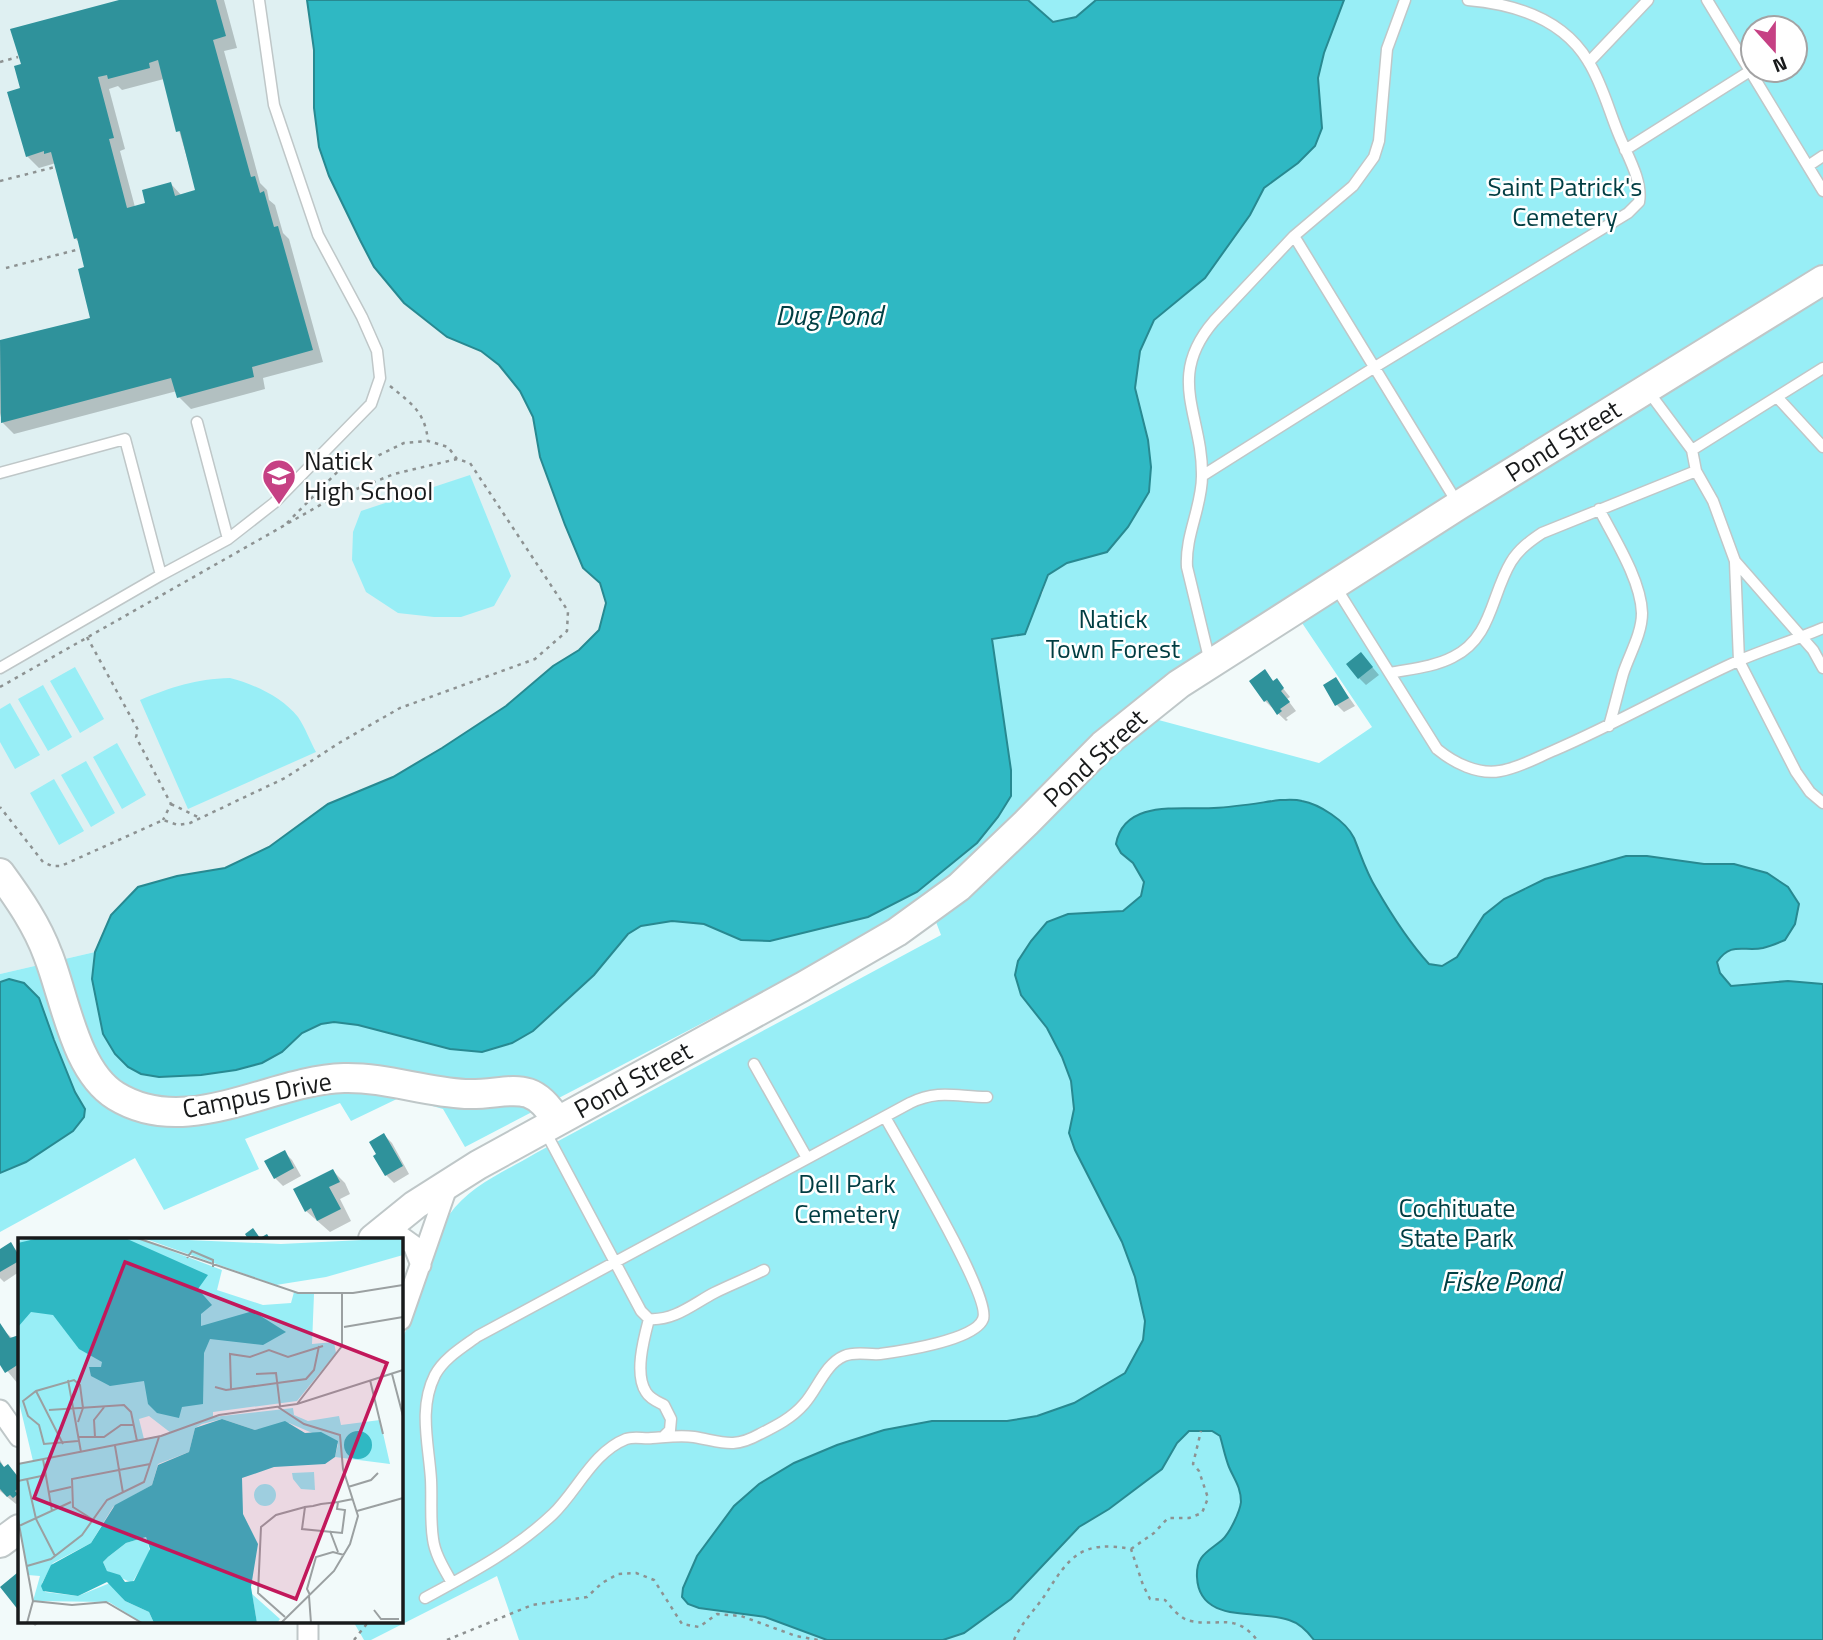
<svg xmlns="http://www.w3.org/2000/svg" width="1823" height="1640" font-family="'Titillium Web',sans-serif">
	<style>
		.built { fill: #dff0f2 }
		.green { fill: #98eef6; fill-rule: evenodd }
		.water { fill: #2fb8c3; stroke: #288991; stroke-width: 2 }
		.shadow { fill: #0003; fill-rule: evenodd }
		.building { fill: #2f929b; fill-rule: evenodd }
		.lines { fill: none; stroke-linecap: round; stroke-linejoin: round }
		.lane-casing { stroke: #bfc7c8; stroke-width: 13 }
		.street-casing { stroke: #bfc7c8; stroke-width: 23 }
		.secondary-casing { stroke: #bfc7c8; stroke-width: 32 }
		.path { stroke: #8d9292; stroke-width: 2.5; stroke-dasharray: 3.5 5; stroke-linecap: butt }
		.lane { stroke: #fff; stroke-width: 10 }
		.street { stroke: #fff; stroke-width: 19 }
		.secondary { stroke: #fff; stroke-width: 28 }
		.labels { text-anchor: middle; stroke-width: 5; stroke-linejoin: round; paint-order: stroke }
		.park-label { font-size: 26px; fill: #003d42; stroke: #fff }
		.street-label { font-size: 26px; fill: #181a1b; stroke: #fff }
		.poi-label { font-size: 26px; fill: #181a1b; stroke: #fff; text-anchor: start }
		.water-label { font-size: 28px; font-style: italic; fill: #014044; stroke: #fff }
		.inset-road { fill: none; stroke: #9ba0a1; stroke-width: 2 }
		.view { fill: #c2185b; fill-opacity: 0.15; stroke: #c2185b; stroke-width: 3.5 }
		.inset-edge { fill: none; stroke: #181a1b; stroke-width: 3.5 }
	</style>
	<rect width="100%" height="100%" fill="#f2fafa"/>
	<!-- built -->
	<path class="built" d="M0,0H307L314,50V108L319,147L360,240L374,267L447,337L481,351L499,365L520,391L533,417L540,457L565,525L583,568L600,583L606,603L599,630L579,650L553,666L506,706L442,748L393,777L328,804L269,847L225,868L177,876L138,887L111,915L95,952L0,974Z"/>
	<!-- green -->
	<path class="green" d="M1029,0H1096L1076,17L1052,22Z
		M1344,0H1823V1640H519L497,1576L371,1640H364L353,1621H401V1343L449,1215C470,1185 506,1171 536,1153L941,935L931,909L768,1006L762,992L465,1147L443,1109L401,1097L351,1121L340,1103L245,1139L259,1169L164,1210L135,1158L0,1232V974L95,952L92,979L104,1034L282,1052L302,1033L321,1024L334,1022L358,1025L450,1049L512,1043L533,1031L555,1012L594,975L628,934L641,926L672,921L704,924L741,940L770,941L868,917L917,892L977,843L1011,770L992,639L1042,594L1048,575L1067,563L1107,552L1128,527L1149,492L1151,467L1135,388L1140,351L1154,320L1205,278L1250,216L1264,188L1285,172L1322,128L1318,78L1324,53ZM1753,28H1795V70H1753ZM1294,611L1372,727L1319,763L1140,715Z
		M470,475L511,576L494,606L461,617H434L398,613L366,592L352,560L353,532L361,511Z
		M75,667L104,719L80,733L50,681Z
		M230,678C254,684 282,697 298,717C305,727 310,741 316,752L188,809L140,700C172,687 195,679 230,678Z
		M43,685L72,737L48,751L18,699Z
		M10,703L40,755L15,769L0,742V709Z
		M117,743L146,795L122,809L93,757Z
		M86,761L115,813L91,827L61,775Z
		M54,779L84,831L59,845L30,793Z"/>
	<!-- water -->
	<path class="water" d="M307,0H1028L1053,22L1076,17L1096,0H1344L1324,53L1318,78L1322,128L1315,146L1298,163L1264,188L1250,215L1205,278L1154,320L1140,351L1135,388L1148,440L1151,467L1149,492L1128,527L1107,552L1067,563L1048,575L1025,634L992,639L1011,770V796L998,817L977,843L917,892L868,917L770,941L741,940L704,924L672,921L641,926L628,934L594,975L533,1031L512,1043L482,1052L450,1049L358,1025L334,1022L321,1024L302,1033L282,1052L262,1063L236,1070L201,1075L159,1077L141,1074L128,1067L115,1054L103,1034L92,979L95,952L111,915L138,887L177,876L225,868L269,847L328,804L393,777L442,748L506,706L553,666L579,650L599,630L606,603L600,583L583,568L565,525L540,457L533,417L520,391L499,365L481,351L447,337L404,303L374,267L360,240L329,176L319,147L314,108V50Z
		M1280,800C1287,800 1295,799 1302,801C1319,804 1346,821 1354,838C1361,855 1366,872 1376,888C1391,914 1409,942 1429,964L1442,966L1457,957L1484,915L1504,899L1545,879L1626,856H1647L1704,864H1734L1767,873L1788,887L1799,904L1795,924L1785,940C1778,943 1771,946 1763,948C1744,952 1731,941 1717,962L1720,973L1731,986L1788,981L1823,984V1640H1314C1308,1632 1299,1623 1289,1620C1259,1609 1199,1625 1197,1577C1196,1555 1208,1552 1222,1540C1230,1533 1240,1511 1241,1502C1241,1487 1234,1479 1229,1467C1225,1457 1223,1446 1220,1436L1212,1431H1189L1177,1443L1162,1469L1109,1509L1079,1527L1011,1599L964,1633L943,1640H827L765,1617L699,1608L688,1604L682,1597L683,1588L697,1556L734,1506L759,1484L794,1463L837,1445L884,1430L932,1421H1007L1037,1416L1074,1403L1125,1373L1143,1340L1145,1321L1135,1277L1122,1242L1075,1150L1069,1133L1074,1109L1071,1081L1062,1057L1047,1028L1021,995L1015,975L1018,961L1031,941L1047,922L1068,914L1123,911L1141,896L1144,882L1133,863L1121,853L1116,844C1124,799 1180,810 1214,808C1236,807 1258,803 1280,800Z
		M9,979L24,983L39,998L54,1040L75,1092L85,1109L84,1117L73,1131L26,1162L0,1173V982Z"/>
	<!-- shadow -->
	<path class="shadow" d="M126,0H224L237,48L224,51L260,183L267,190L269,200L275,205L283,233L289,239L323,362L263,378L265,389L191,409L179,397L177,391L14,434L2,422L0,413V342L92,319L86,268L80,243L75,238L56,163L39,168L27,156L22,89ZM164,79L197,192L182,196L171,184L147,204L135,207L120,151L125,149L109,89L118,86L122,90Z
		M1368,662L1379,675L1366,685L1359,678Z
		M1265,672L1274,682L1277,681L1290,697L1287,699L1296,711L1286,718L1288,720L1286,721L1265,701Z
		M1336,679L1355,706L1344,712L1337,705Z
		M384,1135L392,1143L409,1174L394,1183L386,1175Z
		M284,1152L292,1160L301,1176L283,1186L275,1178Z
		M333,1171L345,1183L350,1194L340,1199L351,1221L330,1232L306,1211Z
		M11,1244L19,1254V1272L4,1282L0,1278V1251Z
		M0,1327L12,1338L19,1337L18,1384L0,1362Z
		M0,1460L5,1469L19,1479V1502L16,1504L0,1491Z
		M30,1621H42L35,1626Z"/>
	<!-- building -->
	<path class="building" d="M119,0H216L226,36L213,40L251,177L255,176L260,193L264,191L274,227L278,226L313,350L252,367L254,377L177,398L171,378L1,423L0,340L90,318L78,269L84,267L77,238L74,239L51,152L44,154V151L26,157L7,92L20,88L14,66L21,64L10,29ZM158,60L176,132L180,131L195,190L175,196L171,182L142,190L145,203L127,208L109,139L114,138L98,77L107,75L108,79L150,68L149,63Z
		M1361,652L1373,667L1358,679L1346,664Z
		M1265,669L1273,681L1277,678L1284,688L1281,691L1290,702L1280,709L1282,711L1277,715L1267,700L1264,702L1249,681Z
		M1336,677L1349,698L1335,706L1323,685Z
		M384,1133L403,1166L385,1176L373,1156L376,1154L369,1142Z
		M285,1150L294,1168L274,1179L264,1161Z
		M333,1169L340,1182L329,1187L341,1209L317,1221L311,1208L305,1212L293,1189Z
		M253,1228L260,1238L267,1234L270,1239H248L245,1234Z
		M11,1242L19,1256V1261L0,1272V1249Z
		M0,1323L10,1338L19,1335V1364L5,1373L0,1365Z
		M0,1462L4,1467L8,1464L19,1478V1488L15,1491L18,1494L13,1498L10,1495L7,1497L0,1489Z
		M17,1573L19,1575V1611L0,1587Z"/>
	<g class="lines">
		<!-- lane casing -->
		<g class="lane-casing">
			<path id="lane" d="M1707,0L1823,191
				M1589,62L1648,0
				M1625,150L1750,71
				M1808,166L1823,156
				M1294,236L1458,504
				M1648,391L1692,450L1696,471L1713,501L1735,561L1813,650L1823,668
				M1777,397L1823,447
				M197,422L228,539
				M1692,450L1823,368
				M0,473L125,439L161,575L0,668
				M1202,476L1375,367L1628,213L1639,202C1643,181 1627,155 1619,135C1609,111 1602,83 1588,61C1563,19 1514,4 1468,0
				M1599,509C1614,538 1641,580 1642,613C1642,634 1629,655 1623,674C1618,692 1614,709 1609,726
				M1735,562L1739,661L1796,772L1810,792L1823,803
				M161,575L228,539L274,503L371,404L380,378L377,351L362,317L318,235L274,105L259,0
				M1335,586L1437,749C1454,763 1478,775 1500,771C1519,768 1538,757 1555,750C1618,723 1676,689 1738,661C1766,649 1795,640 1823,628
				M1210,662L1187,567C1185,535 1202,507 1202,476C1203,415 1165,378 1214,321L1294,236L1353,186L1374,157L1379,141L1387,49L1405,0
				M1390,673C1410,669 1434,667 1453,657C1492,638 1491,595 1511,562C1519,549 1530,541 1542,533L1696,471
				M754,1064L807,1158
				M545,1131L641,1311L649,1319C674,1321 693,1304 714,1293C730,1285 748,1278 764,1270
				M649,1319C644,1338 634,1374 646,1392C650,1399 658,1402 664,1405L671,1419L670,1430L663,1437
				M452,1583C445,1570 435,1555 433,1539C430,1520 432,1500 431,1480C429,1445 418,1409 435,1375C444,1358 463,1347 478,1336L910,1103C939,1089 957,1097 987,1097
				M425,1598C469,1574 515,1550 553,1514C577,1491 593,1452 626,1439C634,1436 644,1439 652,1438C667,1437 680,1435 694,1437C723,1442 733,1449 760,1434C776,1426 792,1418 804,1404C817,1390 825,1364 844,1356C856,1351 868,1355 880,1354C902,1351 975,1340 983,1319C992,1297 901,1146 885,1117"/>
		</g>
		<!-- street casing -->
		<g class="street-casing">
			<path id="street" d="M388,1227L413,1245L421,1265
				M401,1320L449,1182
				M0,1410L19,1437
				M308,1640V1621"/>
		</g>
		<!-- secondary casing -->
		<g class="secondary-casing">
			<path id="secondary" d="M0,873C19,899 37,925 48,955C65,998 75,1071 116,1096C188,1140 270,1080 344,1078C385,1077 424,1092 465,1094C508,1096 530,1075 557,1121
				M373,1239L415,1205L478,1165L802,987L897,932L959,887L1026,823L1103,745L1179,684L1459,505L1823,280
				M0,1543L19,1529"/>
		</g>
		<!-- path -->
		<path class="path" d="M0,62L18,57
			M0,181L55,167
			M6,268L80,249
			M390,386C412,404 425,412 428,441
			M287,523L350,459L373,458L404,443L428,441L448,447L457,459
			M87,637L138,730L136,737L171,804L163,820
			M0,687L329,500L394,474L457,459L470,463L568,611L567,631L535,659L400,708L339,743L285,778L190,823L178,825L163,820L61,866H52L43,862L0,807
			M171,804L200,818
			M1131,1549L1154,1533L1168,1518H1189L1202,1513L1208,1498L1199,1471L1193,1464L1201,1431
			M354,1640L369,1621
			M447,1640L532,1605L587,1597L602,1583L618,1574L636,1573L654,1580L682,1624L699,1627L717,1614L741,1616L796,1636L818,1640
			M1014,1640C1021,1623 1035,1610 1045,1595C1070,1556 1081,1540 1131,1549L1143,1585L1150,1599L1165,1600C1172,1608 1180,1619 1191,1621C1219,1627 1235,1612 1257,1640"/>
		<!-- lane -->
		<use href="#lane" class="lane"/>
		<!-- street -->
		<use href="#street" class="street"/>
		<!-- secondary -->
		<use href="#secondary" class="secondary"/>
	</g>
	<!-- icons -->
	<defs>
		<g id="school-pin" transform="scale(1.75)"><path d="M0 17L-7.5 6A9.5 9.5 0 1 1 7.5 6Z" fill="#c64184" stroke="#fff"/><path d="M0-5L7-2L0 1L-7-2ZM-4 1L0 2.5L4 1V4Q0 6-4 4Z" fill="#fff"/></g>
	</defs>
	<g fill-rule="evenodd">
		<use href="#school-pin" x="279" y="476"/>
	</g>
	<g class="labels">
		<!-- park labels -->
		<g class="park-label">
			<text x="1565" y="196">Saint Patrick's<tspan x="1565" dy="30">Cemetery</tspan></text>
			<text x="1113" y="628">Natick<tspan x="1113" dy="30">Town Forest</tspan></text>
			<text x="847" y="1193">Dell Park<tspan x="847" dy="30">Cemetery</tspan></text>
			<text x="1457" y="1217">Cochituate<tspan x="1457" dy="30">State Park</tspan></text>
		</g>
		<!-- street labels -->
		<g class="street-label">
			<text transform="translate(1563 441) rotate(-32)" y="9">Pond Street</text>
			<text transform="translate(1095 758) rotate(-43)" y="9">Pond Street</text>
			<text transform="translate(633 1080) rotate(-29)" y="9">Pond Street</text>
			<text transform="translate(257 1095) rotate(-11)" y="9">Campus Drive</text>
		</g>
		<!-- poi labels -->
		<g class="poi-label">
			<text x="304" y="470">Natick<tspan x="304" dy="30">High School</tspan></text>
		</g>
		<!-- water labels -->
		<g class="water-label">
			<text x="829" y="325">Dug Pond</text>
			<text x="1501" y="1291">Fiske Pond</text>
		</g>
	</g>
	<!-- overview -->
	<g transform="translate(18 1238)">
		<rect width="385" height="385" fill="#f2fafa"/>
		<path d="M12,0H119L204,32L199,52L245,67L273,65L276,54L296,56L294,106L316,104L318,115L279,163L195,174V179L275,170L276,177L290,183L321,178L323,187L362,182L372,226L317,219L320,206L271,185L237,192L204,181L184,186L177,190L171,214L140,226L134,247L95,269L73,305L35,325L24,345L27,354L60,358L92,345L107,363L131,374L136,385H124L91,364L15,363L22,338L10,337L0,281V226L15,223L0,160V3ZM131,178L153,195L126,201L121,181ZM125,0L263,6L385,0V17L308,39L258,47ZM296,234L297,252L283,251L275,241L274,235ZM236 257a11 11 0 1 1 22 0a11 11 0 1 1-22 0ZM128,299L132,314L114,345L89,333L85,324L90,319L108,305ZM234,356L262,381L259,385H239Z" fill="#98eef6" fill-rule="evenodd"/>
		<path d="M21,0H107L190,37L180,51L194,67L183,76V88L235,73L268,94L245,107L192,101L186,115L185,166L164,169L161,180L139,175L130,166L126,143L92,148L73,138L71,129H83L84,124L61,111L35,77L13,74L0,89V5ZM204,181L237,192L267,183L287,195L303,194L320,203L317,219L307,226L256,229L224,240L225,276L240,306L233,349L239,385H136L131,374L107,363L89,344L60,358L25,353L23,348L33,327L73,305L97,267L134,247L140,227L171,214L177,190ZM128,299L132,311L116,343L107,344L102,337L89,333L85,324L90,319L108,305ZM326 207a14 14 0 1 1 28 0a14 14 0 1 1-28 0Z" fill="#2fb8c3" fill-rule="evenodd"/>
		<path class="inset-road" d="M119,0L280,55H335L385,47M169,20L174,13L195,22V29M326,89L385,79M238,136L258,135L262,168M374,136L385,178M50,142L63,214M352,142L365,196M197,149L208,152L288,141L296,132L301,108M213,151L212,116L232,119L251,112L270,119L305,108M18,153L45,206M279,166L324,108V56M260,169L286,186L322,197L325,231L340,278L332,306L316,333L263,385M31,172L106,167L113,174L119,203M60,184L65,170L62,147L56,142L18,153L5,163L10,178L21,187L26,206L60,203M61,199H86L103,187H116M77,199L76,182L87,168M97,208L105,255M25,221L34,273M0,226L143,198L201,177L279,166L385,132M9,241L18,281L37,318M0,243L28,237M330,249L353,242L360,235M31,254L53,249M320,264L319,271L327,272L324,295L284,291L287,269L295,268L303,266L320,264L335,261M339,273L385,260M0,281L15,363L9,385M77,283L55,269L54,241L132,226M1,288L53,264M312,293L320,314M9,328L33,321L64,297L89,262L126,244L141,199M292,357L289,351L298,319L315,314L326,317M291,358L293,385M15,363L54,367L88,364L124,385M356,372L363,381H381M267,379L240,355L243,289L258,277L287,269"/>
		<path class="view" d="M107,24L369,125L278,361L16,260Z"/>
		<rect width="385" height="385" class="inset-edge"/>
	</g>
	<!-- north arrow -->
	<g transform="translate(1774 49) rotate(159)"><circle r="33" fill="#ffffff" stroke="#a3a3a4" stroke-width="2"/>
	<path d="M0-5L12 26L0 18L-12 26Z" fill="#c64184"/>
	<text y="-10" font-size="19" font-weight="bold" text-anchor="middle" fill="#181a1b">N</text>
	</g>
</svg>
